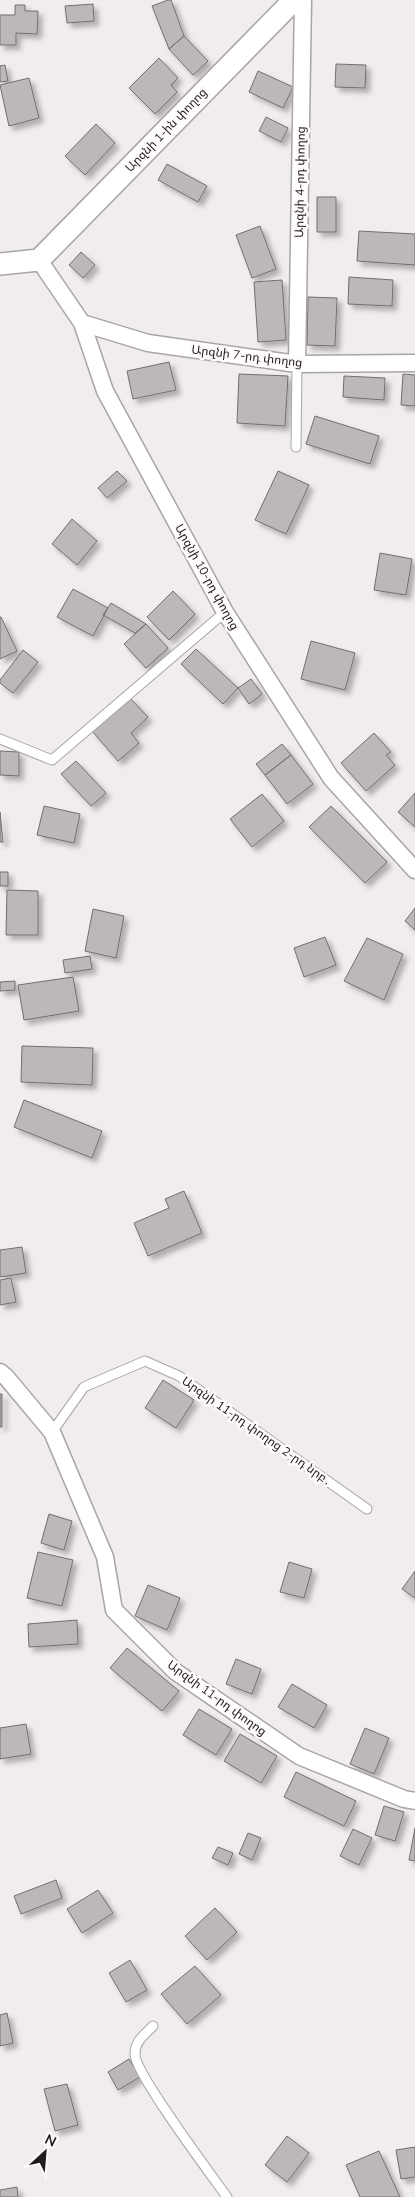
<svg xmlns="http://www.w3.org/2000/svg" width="415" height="2197" font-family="Mulish,'Noto Sans Armenian',sans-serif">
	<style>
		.building { fill: #bcb8b9; stroke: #726e6f; filter: url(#shadow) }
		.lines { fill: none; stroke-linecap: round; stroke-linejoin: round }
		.service-casing { stroke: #a9a4a6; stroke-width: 11 }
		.minor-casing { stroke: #a9a4a6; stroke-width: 19 }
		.tertiary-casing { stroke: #a9a4a6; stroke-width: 24 }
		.service { stroke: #fff; stroke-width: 9 }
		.minor { stroke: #fff; stroke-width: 16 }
		.tertiary { stroke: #fff; stroke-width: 21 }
		.labels { text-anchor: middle; stroke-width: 5; stroke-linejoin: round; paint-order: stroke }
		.street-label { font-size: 12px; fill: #1f1d1e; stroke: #fef9fb }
	</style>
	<defs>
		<filter id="shadow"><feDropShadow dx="4.5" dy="4.5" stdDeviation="2.5" flood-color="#0004"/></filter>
	</defs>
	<rect width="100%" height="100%" fill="#f1eced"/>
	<!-- building -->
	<path class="building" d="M168,0H171L184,36L169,49L152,6Z
		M93,4L94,21L67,23L65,6Z
		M15,5H25V11H38L37,34L16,33V45H0V15H15Z
		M184,36L208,61L193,75L169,49Z
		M159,58L178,78L171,85L177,92L155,114L129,88Z
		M336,64L366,65L365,88L335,87Z
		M5,65L8,81L0,82V66Z
		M258,71L293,87L283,108L249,92Z
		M29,78L39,118L9,126L0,85Z
		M266,117L288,128L281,142L259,131Z
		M96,124L115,143L85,175L65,156Z
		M167,164L207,186L198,202L158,180Z
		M317,197H336V232H317Z
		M260,226L276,269L252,278L236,235Z
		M359,231L415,234V265L357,261Z
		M81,252L95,265L83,278L69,265Z
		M349,277L393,280L392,306L348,304Z
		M282,280L286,340L258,342L254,282Z
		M308,297L337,298L335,346L307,345Z
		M169,362L176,390L133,399L127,371Z
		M239,374L288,376L285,426L237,423Z
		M403,374L415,375V406L401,405Z
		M344,376L385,378L384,400L343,397Z
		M315,416L379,436L370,464L306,444Z
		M117,471L127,481L107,498L98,488Z
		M278,471L309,485L286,534L255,520Z
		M72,519L97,541L77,565L52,544Z
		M380,553L412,559L406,595L374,590Z
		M73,589L108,608L93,636L57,617Z
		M173,591L195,614L169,640L147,617Z
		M111,603L146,624L135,633L103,615Z
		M0,617H1L17,651L0,659Z
		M146,624L168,648L146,668L124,644Z
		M311,641L355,653L345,690L301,679Z
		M196,649L238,688L223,704L181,664Z
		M23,650L38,662L13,693L0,683V680Z
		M251,679L262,694L249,704L238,688Z
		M129,697L148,717L131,733L139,743L118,761L92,731Z
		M374,733L391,752L386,755L395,765L366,791L341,763Z
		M282,744L291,755L265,775L256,764Z
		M0,751L19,752V776L0,775Z
		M291,755L313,784L287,804L265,775Z
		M76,761L106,793L91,806L61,774Z
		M415,793V827L398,812Z
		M262,794L284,821L252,847L230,819Z
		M44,806L80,814L74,843L37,835Z
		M331,806L387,862L365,883L309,827Z
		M0,812L3,842H0Z
		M0,872H8V886H0Z
		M7,890L38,891V935H6Z
		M415,908V930L405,921Z
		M93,909L124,916L116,958L85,951Z
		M325,937L336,965L304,977L294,948Z
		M367,938L403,954L384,1000L344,981Z
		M90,956L92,969L65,973L63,960Z
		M73,977L79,1011L24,1020L18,985Z
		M15,981V990L0,991V982Z
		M22,1046L93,1048L92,1085L21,1082Z
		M24,1100L102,1131L92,1158L14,1127Z
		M184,1191L202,1233L148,1256L134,1223L169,1208L165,1199Z
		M22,1247L26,1273L0,1277V1250Z
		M11,1278L16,1302L0,1305V1280Z
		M163,1380L194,1400L176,1428L145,1408Z
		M0,1394H2V1427H0Z
		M49,1514L72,1521L64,1550L41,1543Z
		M38,1552L73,1560L62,1606L27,1598Z
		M289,1562L312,1569L304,1598L280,1592Z
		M415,1571V1598L402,1589Z
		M148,1585L180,1598L167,1630L135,1616Z
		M77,1620L78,1644L29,1647L28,1624Z
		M127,1648L179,1691L162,1711L110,1668Z
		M236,1659L261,1669L252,1694L226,1684Z
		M292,1684L327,1705L314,1728L278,1707Z
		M199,1709L232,1729L216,1755L183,1735Z
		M26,1724L31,1754L0,1759V1728Z
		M365,1728L389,1738L374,1774L350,1764Z
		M240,1734L277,1756L261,1783L224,1761Z
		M296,1772L356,1801L344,1826L284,1797Z
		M384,1806L404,1812L395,1841L375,1835Z
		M415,1828V1861L409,1860Z
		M353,1829L372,1838L359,1865L340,1856Z
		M248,1833L261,1838L252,1860L239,1854Z
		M218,1847L233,1853L228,1865L212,1858Z
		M56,1880L62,1898L21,1914L14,1896Z
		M98,1890L113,1913L82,1933L67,1909Z
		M215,1908L237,1932L207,1960L185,1936Z
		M130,1960L147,1990L126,2002L109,1973Z
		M195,1966L221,1995L187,2024L161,1994Z
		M7,2013L13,2043L0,2046V2015Z
		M129,2059L140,2077L118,2090L108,2072Z
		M67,2084L78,2125L55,2131L44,2089Z
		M287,2136L309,2153L287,2182L265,2165Z
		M415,2147V2177L401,2179L396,2150Z
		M379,2151L400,2197H360L346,2165Z
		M17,2187L18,2197H0V2190Z"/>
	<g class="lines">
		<!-- service casing -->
		<g class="service-casing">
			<path id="service" d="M296,447L297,364
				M0,739L52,760L225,612
				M52,1432L84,1387L145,1361L179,1376L367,1509
				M153,2026C144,2035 135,2041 135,2054C134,2072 212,2176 227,2197"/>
		</g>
		<!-- minor casing -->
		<g class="minor-casing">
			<path id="minor" d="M39,260L82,323L105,391L225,612L331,778L415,870
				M82,323L148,343L297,364L415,363
				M297,364L303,0
				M0,1372L6,1377L52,1432L105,1557L114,1610L176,1672L299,1756L404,1799L415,1801"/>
		</g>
		<!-- tertiary casing -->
		<g class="tertiary-casing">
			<path id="tertiary" d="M0,264L39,260L294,0"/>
		</g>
		<!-- service -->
		<use href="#service" class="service"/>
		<!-- minor -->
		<use href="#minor" class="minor"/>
		<!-- tertiary -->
		<use href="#tertiary" class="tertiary"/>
	</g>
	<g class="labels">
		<!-- street labels -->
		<g class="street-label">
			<text transform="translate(166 130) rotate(-46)" y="4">Արզնի 1-ին փողոց</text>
			<text transform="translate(300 182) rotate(-89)" y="4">Արզնի 4-րդ փողոց</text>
			<text transform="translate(247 356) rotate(7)" y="4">Արզնի 7-րդ փողոց</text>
			<text transform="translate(207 577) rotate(61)" y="4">Արզնի 10-րդ փողոց</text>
			<text transform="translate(257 1431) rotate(35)" y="4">Արզնի 11-րդ փողոց 2-րդ նրբ․</text>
			<text transform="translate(217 1698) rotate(36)" y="4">Արզնի 11-րդ փողոց</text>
		</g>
	</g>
	<!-- north arrow -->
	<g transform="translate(45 2152) rotate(26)" stroke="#fef9fb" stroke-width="4" paint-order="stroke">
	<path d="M0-4L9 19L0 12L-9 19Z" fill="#1f1d1e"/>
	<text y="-8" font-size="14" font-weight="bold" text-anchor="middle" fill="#1f1d1e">N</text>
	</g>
</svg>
